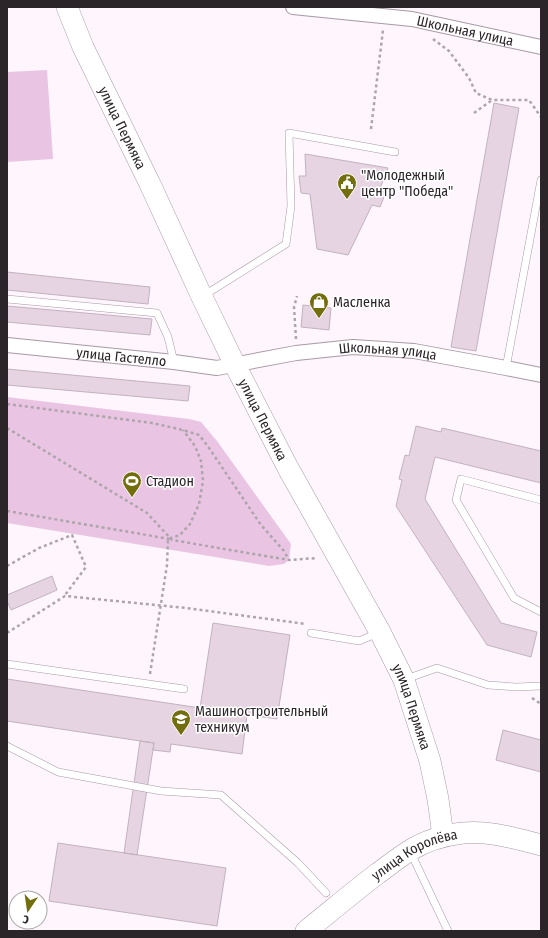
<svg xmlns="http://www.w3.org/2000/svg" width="548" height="938" font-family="'Fira Sans Condensed',sans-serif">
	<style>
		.green { fill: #eac5e3 }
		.building { fill: #e6d4e3; stroke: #c3b1c0 }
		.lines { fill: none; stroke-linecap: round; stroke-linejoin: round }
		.service-casing { stroke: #a998a6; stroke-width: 8 }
		.minor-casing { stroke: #a998a6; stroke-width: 16 }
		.secondary-casing { stroke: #a998a6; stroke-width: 22 }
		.path { stroke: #ada5ab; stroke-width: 2.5; stroke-dasharray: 3 3; stroke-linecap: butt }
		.service { stroke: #fff; stroke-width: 7 }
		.minor { stroke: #fff; stroke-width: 14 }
		.secondary { stroke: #fff; stroke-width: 21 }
		.labels { text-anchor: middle; stroke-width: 3; stroke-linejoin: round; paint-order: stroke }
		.street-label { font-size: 14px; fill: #2b2429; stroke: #fff }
		.poi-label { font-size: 14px; fill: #2b2429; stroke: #fff; text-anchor: start }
	</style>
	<rect width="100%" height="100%" fill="#fef6fc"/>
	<!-- green -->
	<path class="green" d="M47,70L53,159L7,162V72Z
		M7,397L189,419L201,422L217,441L291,544L289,560L284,564L269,566L7,523Z"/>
	<!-- building -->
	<path class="building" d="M494,103L519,108L476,351L451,347Z
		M305,154L388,168L379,191L386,192L380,207L372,205L348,255L317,249L310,194L301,193L299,176H306Z
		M7,272L150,287L148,304L7,290Z
		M303,305L331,308L329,330L301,327Z
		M7,306L152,319L150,335L7,322Z
		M7,369L190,386L188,401L7,385Z
		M416,426L441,432L442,428L541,451V483L435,457L425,499L501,623L537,632L531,657L487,645L396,506L402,480L399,479L405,455L409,456Z
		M52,576L57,590L11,610L7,601V595Z
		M213,623L290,635L277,719L200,708Z
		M7,679L247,715L242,754L171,744L170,752L153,750L154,743L7,721Z
		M503,730L541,740V772L496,760Z
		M140,741L154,743L137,855L124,853Z
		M58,843L226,868L217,926L49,901Z"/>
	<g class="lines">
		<!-- service casing -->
		<g class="service-casing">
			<path id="service" d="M203,296L286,244L291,206L289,133L395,152
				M7,299L157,313L168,337L174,362
				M506,368L541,180
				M541,500L461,479L456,500L514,598L541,612
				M311,633L359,641L378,633
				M7,664L184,689
				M406,679L437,668L488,685L516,687L541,686
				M7,746L58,772L161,791L221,795L298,863L326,893
				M410,851L448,931"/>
		</g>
		<!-- minor casing -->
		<g class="minor-casing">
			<g id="minor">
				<path id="s1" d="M293,7L412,19L541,47"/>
				<path id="s2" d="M7,345L174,362L217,368L296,353L353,347L414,351L506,368L541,375"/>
			</g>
		</g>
		<!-- secondary casing -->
		<g class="secondary-casing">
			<g id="secondary">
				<path id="s3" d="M67,7L83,47L150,184L202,297L235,365L288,468L380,632L404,680L430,761L438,799L443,836"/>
				<path id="s4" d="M306,931C330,912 353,892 377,874C388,866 398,858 409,851C425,841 445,835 463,833C488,830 517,839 541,845"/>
			</g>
		</g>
		<!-- path -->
		<path class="path" d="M433,39L449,51L469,78L476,93L492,100H529L541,117
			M474,113L492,100
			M371,129L383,30
			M296,339L294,307L297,296
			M7,404L152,423L183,430L199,435L207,445L261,525L284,551L289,560
			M7,428L147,513L172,540L289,560L317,558
			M7,511L170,539
			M7,566L39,548L72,535L86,567L65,595
			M7,633L65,596L186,608L306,624
			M150,674L167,565L168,539L180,535L190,524L199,504L203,481L201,461L195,446L183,430
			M532,698L541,704"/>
		<!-- service -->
		<use href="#service" class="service"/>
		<!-- minor -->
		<use href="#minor" class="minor"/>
		<!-- secondary -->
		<use href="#secondary" class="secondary"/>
	</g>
	<!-- icons -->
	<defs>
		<g id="civic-pin" transform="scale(1)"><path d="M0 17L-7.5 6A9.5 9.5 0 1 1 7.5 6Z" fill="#726e0e" stroke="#fff"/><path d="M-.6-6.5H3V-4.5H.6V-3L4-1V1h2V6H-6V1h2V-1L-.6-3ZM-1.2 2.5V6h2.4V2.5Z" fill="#fff"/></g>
		<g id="shop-pin" transform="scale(1)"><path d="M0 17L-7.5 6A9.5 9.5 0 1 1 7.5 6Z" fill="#726e0e" stroke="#fff"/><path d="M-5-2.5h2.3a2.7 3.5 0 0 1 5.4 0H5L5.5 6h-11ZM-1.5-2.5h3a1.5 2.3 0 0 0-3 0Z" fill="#fff"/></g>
		<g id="stadium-pin" transform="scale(1)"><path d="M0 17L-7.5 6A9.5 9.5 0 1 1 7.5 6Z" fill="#726e0e" stroke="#fff"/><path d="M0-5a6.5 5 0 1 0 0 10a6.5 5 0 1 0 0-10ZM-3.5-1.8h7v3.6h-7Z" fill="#fff"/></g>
		<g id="university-pin" transform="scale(1)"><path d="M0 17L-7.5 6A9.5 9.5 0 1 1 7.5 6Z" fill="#726e0e" stroke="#fff"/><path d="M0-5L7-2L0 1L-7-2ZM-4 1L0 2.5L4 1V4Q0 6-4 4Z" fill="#fff"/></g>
	</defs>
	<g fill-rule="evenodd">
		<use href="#civic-pin" x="347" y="183"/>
		<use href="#shop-pin" x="319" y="302"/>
		<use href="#stadium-pin" x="132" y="481"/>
		<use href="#university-pin" x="181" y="719"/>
	</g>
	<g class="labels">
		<!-- street labels -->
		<g class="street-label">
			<text dy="5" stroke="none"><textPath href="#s1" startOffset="174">Школьная улица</textPath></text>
			<text dy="5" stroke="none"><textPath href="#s3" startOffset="133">улица Пермяка</textPath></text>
			<text dy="5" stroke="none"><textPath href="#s2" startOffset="384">Школьная улица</textPath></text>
			<text dy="5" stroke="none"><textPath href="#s2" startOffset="115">улица Гастелло</textPath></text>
			<text dy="5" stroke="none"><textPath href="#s3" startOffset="457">улица Пермяка</textPath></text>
			<text dy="5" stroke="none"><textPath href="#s3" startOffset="781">улица Пермяка</textPath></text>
			<text dy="5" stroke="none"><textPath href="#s4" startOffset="134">улица Королёва</textPath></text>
		</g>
		<!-- poi labels -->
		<g class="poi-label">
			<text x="361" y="180">"Молодежный<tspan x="361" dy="16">центр "Победа"</tspan></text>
			<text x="333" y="307">Масленка</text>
			<text x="146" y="486">Стадион</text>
			<text x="195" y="716">Машиностроительный<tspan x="195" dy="16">техникум</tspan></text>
		</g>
	</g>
	<!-- border -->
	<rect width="548" height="938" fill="none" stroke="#2b2429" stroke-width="16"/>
	<!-- north arrow -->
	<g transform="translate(28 910) rotate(193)"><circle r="19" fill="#ffffff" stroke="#aaa7a9"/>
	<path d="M0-3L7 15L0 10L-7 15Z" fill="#726e0e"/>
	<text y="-6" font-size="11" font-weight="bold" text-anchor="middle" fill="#2b2429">С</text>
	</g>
</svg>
